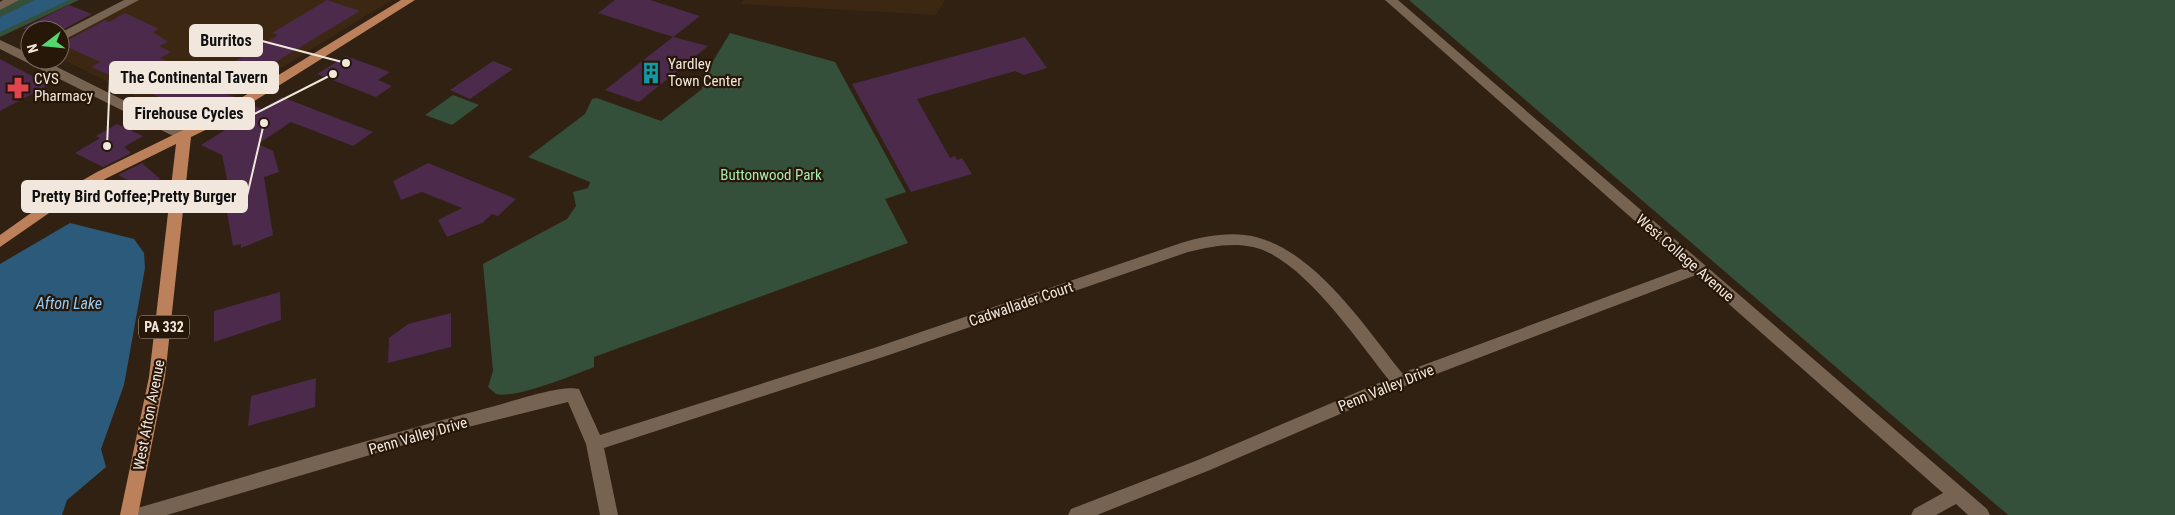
<svg xmlns="http://www.w3.org/2000/svg" width="2175" height="515" font-family="'Roboto Condensed',sans-serif">
	<style>
		.built { fill: #3c2713 }
		.green { fill: #344f3a }
		.water { fill: #2c5a7a }
		.building { fill: #4c2a4c }
		.lines { fill: none; stroke-linecap: round; stroke-linejoin: round }
		.street { fill: #766352; fill-rule: evenodd }
		.secondary { fill: #766352; fill-rule: evenodd }
		.primary { fill: #bc805b; fill-rule: evenodd }
		.labels { text-anchor: middle; stroke-width: 4.5; stroke-linejoin: round; paint-order: stroke }
		.shield { fill: #271709; stroke: #b5a99d; stroke-width: 1 }
		.shield-label { font-size: 14px; font-weight: bold; fill: #f2e7dd }
		.poi-label { font-size: 15px; fill: #f2e7dd; stroke: #271709; text-anchor: start }
		.park-label { font-size: 15px; fill: #a4e9b2; stroke: #271709 }
		.street-label { font-size: 15px; fill: #f2e7dd; stroke: #271709 }
		.water-label { font-size: 16px; font-style: italic; fill: #93caf4; stroke: #271709 }
		.leader { fill: none; stroke: #f2e7dd; stroke-width: 2 }
		.callout-dot { fill: #f2e7dd; stroke: #271709; stroke-width: 2 }
		.callout { fill: #f2e7dd; stroke: #f2e7dd; stroke-width: 2 }
		.callout-label { font-size: 16px; text-anchor: middle; font-weight: bold; fill: #111 }
	</style>
	<rect width="100%" height="100%" fill="#312112"/>
	<!-- built -->
	<path class="built" d="M137,0H392L199,118L185,121L60,58V40Z
		M744,0H945L936,15L741,4Z"/>
	<!-- green -->
	<path class="green" d="M17,0H79L0,37V8Z
		M1409,0H2175V515H2008Z
		M730,33L835,62L906,192L885,199L908,243L594,357V367C574,375 515,399 496,394L488,387L493,371L483,264L567,219L576,206L573,192L588,188L590,182L528,157L585,114L592,99L597,98L661,121L702,89L707,71Z
		M453,95L479,105L452,125L425,115Z"/>
	<!-- water -->
	<path class="water" d="M35,0H69L0,32V17Z
		M70,223L134,239L144,253L145,268L124,385L101,449L106,467L67,500L62,515H0V264Z"/>
	<!-- building -->
	<path class="building" d="M327,0L360,11L224,93L236,98L205,117L91,67L100,62L61,44L105,20L109,22L125,13L159,29L153,32L168,42L159,46L171,52L160,58L207,78L278,35L272,33Z
		M615,0H650L700,16L673,37L598,13Z
		M69,5L92,14L60,31H30L23,28Z
		M673,37L708,46L639,102L605,90Z
		M1025,37L1047,68L1024,75L1015,71L917,99L950,158L955,156L957,160L962,158L972,174L911,192L852,84Z
		M346,56L390,72L378,80L392,86L376,97L317,74Z
		M0,59L49,85L0,111Z
		M493,61L513,69L470,99L450,90Z
		M282,97L373,132L353,146L291,122L258,144L273,151L279,172L264,177L273,235L241,248V244L233,246L225,201L231,199L222,155L201,145L230,127L222,124L252,105L262,109Z
		M117,124L143,136L124,147L131,153L103,167L75,153L100,138L96,136Z
		M142,163L160,179L143,188L118,175Z
		M428,163L516,199L498,216L492,214L482,223L447,237L438,220L462,208L422,192L401,200L393,181Z
		M280,292L281,320L214,342V311Z
		M451,313V347L388,363L389,338L408,324Z
		M316,378L315,407L248,426L251,396Z"/>
	<g class="lines">
		<!-- street -->
		<path class="street" d="M3,0H19L0,10V2Z
			M124,0H139L60,42V33Z
			M1385,0H1398L1987,509L1990,515H1968L1956,504L1936,515H1911L1914,509L1943,493L1696,275L1405,386L1210,470L1097,515H1068L1071,509L1198,460L1388,379C1358,341 1301,257 1253,247C1231,242 1209,247 1188,252L886,356L604,448L618,515H600L586,444L568,402L448,432L167,515H132L135,509L141,507C257,473 373,438 491,407C510,402 562,384 579,389L600,435L874,348L1181,243C1204,236 1232,231 1256,237C1316,252 1365,327 1402,373L1687,267Z"/>
		<!-- secondary -->
		<path class="secondary" d="M0,40L30,54V60H43L189,133L191,136L184,140L179,139L0,49Z"/>
		<!-- primary -->
		<path class="primary" d="M401,0H415L218,124L191,137L165,377L138,515H120L149,377L176,144L107,178L65,202L0,247V235L55,196L97,172L208,118Z"/>
	</g>
	<!-- icons -->
	<defs>
		<g id="building-bare" transform="scale(1.725)"><path d="M-4-6H4V6H1V3H-1V6H-4ZM-2.5-4.3h1.7v1.8h-1.7ZM.8-4.3h1.7v1.8H.8ZM-2.5-1h1.7V.8h-1.7ZM.8-1h1.7V.8H.8Z" fill="#0f9aa8" stroke="#271709" stroke-width="2.5" paint-order="stroke"/></g>
		<g id="pharmacy-bare" transform="scale(1.725)"><path d="M-2-6h4v4h4v4h-4v4h-4v-4h-4v-4h4Z" fill="#e0444e" stroke="#271709" stroke-width="2.5" paint-order="stroke"/></g>
	</defs>
	<g fill-rule="evenodd">
		<use href="#building-bare" x="651" y="73"/>
		<use href="#pharmacy-bare" x="18" y="88"/>
	</g>
	<g class="labels">
		<!-- shield labels -->
		<rect class="shield" x="139" y="315.5" width="50" height="23" rx="4"/>
		<g class="shield-label">
			<text x="164" y="332">PA 332</text>
		</g>
		<!-- poi labels -->
		<g class="poi-label">
			<text x="668" y="69">Yardley<tspan x="668" dy="17">Town Center</tspan></text>
			<text x="34" y="84">CVS<tspan x="34" dy="17">Pharmacy</tspan></text>
		</g>
		<!-- park labels -->
		<g class="park-label">
			<text x="771" y="180">Buttonwood Park</text>
		</g>
		<!-- street labels -->
		<g class="street-label">
			<text transform="translate(1685 258) rotate(41)" y="5">West College Avenue</text>
			<text transform="translate(1021 304) rotate(-19)" y="5">Cadwallader Court</text>
			<text transform="translate(1386 388) rotate(-22)" y="5">Penn Valley Drive</text>
			<text transform="translate(149 415) rotate(-79)" y="5">West Afton Avenue</text>
			<text transform="translate(418 436) rotate(-16)" y="5">Penn Valley Drive</text>
		</g>
		<!-- water labels -->
		<g class="water-label">
			<text x="69" y="309">Afton Lake</text>
		</g>
	</g>
	<!-- callouts -->
	<path class="leader" d="M346 63L262 41M107 146L110 77M333 74L254 114M264 123L247 196"/>
	<g class="callout-dot">
		<circle cx="346" cy="63" r="5"/>
		<circle cx="107" cy="146" r="5"/>
		<circle cx="333" cy="74" r="5"/>
		<circle cx="264" cy="123" r="5"/>
	</g>
	<g class="callout">
		<rect x="190" y="25" width="72" height="31" rx="5"/>
		<rect x="110" y="62" width="168" height="31" rx="5"/>
		<rect x="124" y="98" width="130" height="31" rx="5"/>
		<rect x="22" y="181" width="225" height="31" rx="5"/>
	</g>
	<g class="callout-label">
		<text x="226" y="46">Burritos</text>
		<text x="194" y="83">The Continental Tavern</text>
		<text x="189" y="119">Firehouse Cycles</text>
		<text x="134" y="202">Pretty Bird Coffee;Pretty Burger</text>
	</g>
	<!-- north arrow -->
	<g transform="translate(45 45) rotate(254)"><circle r="24" fill="#271709" stroke="#786a5e"/>
	<path d="M0-4L9 19L0 12L-9 19Z" fill="#56d671"/>
	<text y="-8" font-size="14" font-weight="bold" text-anchor="middle" fill="#f2e7dd">N</text>
	</g>
</svg>
